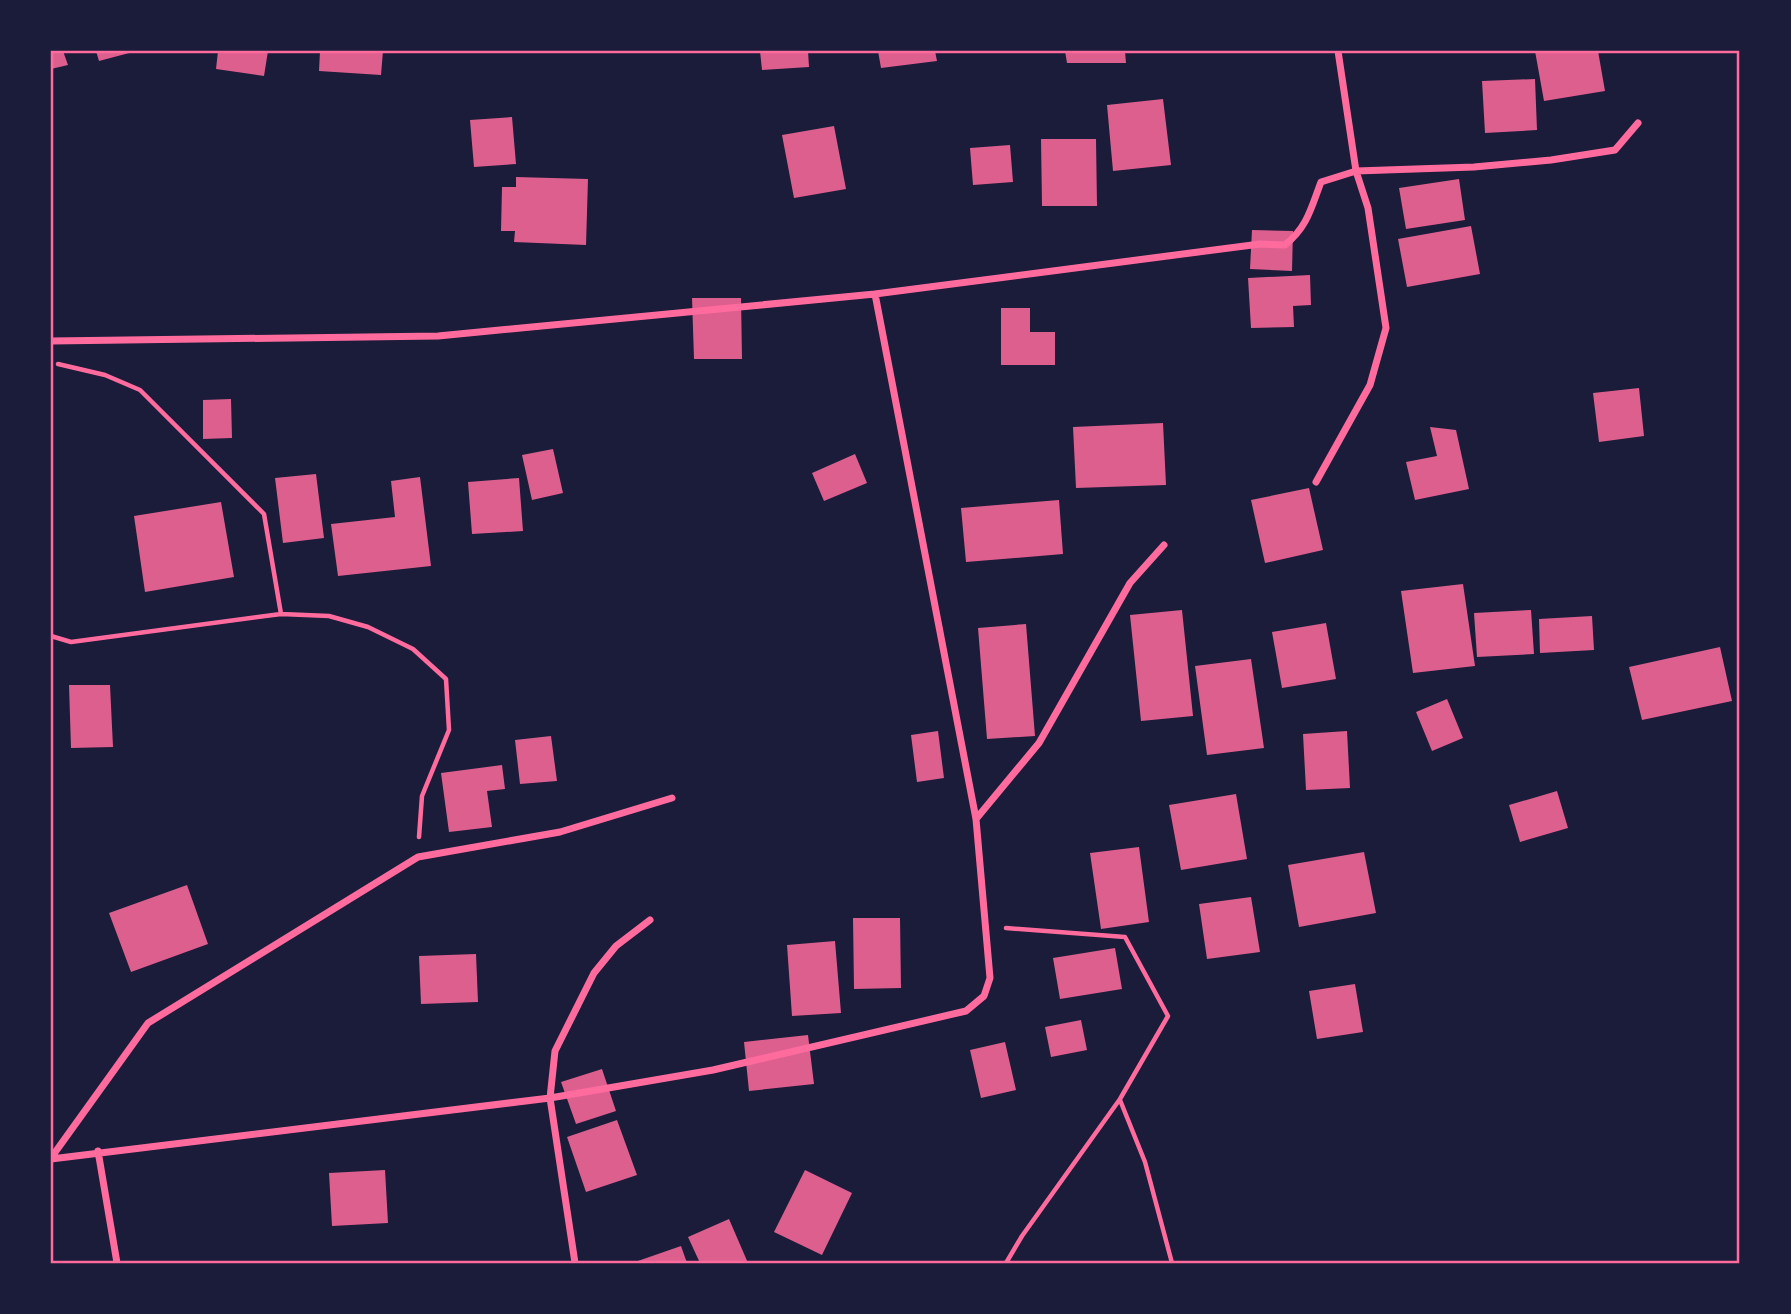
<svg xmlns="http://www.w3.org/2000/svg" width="1791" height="1314" font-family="Poppins,sans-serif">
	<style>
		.building { fill: #dd5f8e }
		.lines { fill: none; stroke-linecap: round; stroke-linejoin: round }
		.path { stroke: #ff6b9d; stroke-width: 4.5 }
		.minor { stroke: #ff6b9d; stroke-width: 7 }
		.neatline { fill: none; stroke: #ff6b9d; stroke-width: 2.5 }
	</style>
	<rect width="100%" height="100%" fill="#1b1b3a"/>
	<!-- building -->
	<path class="building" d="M51,51H63L68,65L51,69Z
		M96,51H133V52L99,61Z
		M218,51H268L264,76L216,69Z
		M320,51H383L381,75L319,71Z
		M760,51H808L809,67L762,70Z
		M878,51H935L937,61L881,68Z
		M1065,51H1125L1126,63H1067Z
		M1535,51H1598L1605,91L1544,101Z
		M1535,79L1537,130L1485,133L1482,81Z
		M1163,99L1171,165L1113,171L1107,105Z
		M512,117L516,164L474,167L470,120Z
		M834,126L846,189L794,198L782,135Z
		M1041,139H1096L1097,206H1042Z
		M1010,145L1013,182L973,185L970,148Z
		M516,177L588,179L586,245L514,242L515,231H501L502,187H516Z
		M1459,179L1465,220L1406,229L1399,188Z
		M1471,226L1480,274L1407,287L1398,239Z
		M1252,230L1293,231L1292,271L1250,269Z
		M1310,275L1311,305L1293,306L1294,327L1251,328L1248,278Z
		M692,298H741L742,359H694Z
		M1001,308H1030V332H1055V365H1001Z
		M1639,388L1644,436L1599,442L1593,393Z
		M231,399L232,438L203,439V400Z
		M1163,423L1166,485L1076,488L1073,427Z
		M1430,427L1456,430L1469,489L1415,500L1406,462L1437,456Z
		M553,449L563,493L532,500L522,455Z
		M855,454L867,483L824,501L812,473Z
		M316,474L324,538L283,543L275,478Z
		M420,477L431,566L338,576L331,524L395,517L391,481Z
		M519,478L523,531L472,534L468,482Z
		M1309,488L1323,550L1265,563L1251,500Z
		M1059,500L1063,554L966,562L961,508Z
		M221,502L234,577L145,592L134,516Z
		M1463,584L1475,666L1413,673L1401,591Z
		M1182,610L1193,716L1141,721L1130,615Z
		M1531,610L1534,654L1477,657L1474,613Z
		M1592,616L1594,650L1540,653L1539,619Z
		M1326,623L1336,679L1282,688L1272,632Z
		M1026,624L1035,736L987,739L978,628Z
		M1720,647L1732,701L1642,720L1629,667Z
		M1251,659L1264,748L1207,755L1195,666Z
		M69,685H110L113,747L71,748Z
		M1447,699L1463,738L1432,751L1416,712Z
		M938,731L944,778L917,782L911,735Z
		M1347,731L1350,788L1306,790L1303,734Z
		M551,736L557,781L520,784L515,740Z
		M502,765L505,789L487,791L492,827L449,832L441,773Z
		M1557,791L1568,828L1520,842L1509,805Z
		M1236,794L1247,859L1181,870L1169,805Z
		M1139,847L1149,922L1101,929L1090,853Z
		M1364,852L1376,913L1299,927L1288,865Z
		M187,885L208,944L131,972L109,913Z
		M1251,897L1260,952L1207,959L1199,904Z
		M853,918H900L901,988L854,989Z
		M835,941L841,1013L792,1016L787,945Z
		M1115,948L1122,989L1060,999L1053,958Z
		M476,954L478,1002L421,1004L419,956Z
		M1355,984L1363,1032L1317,1039L1309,991Z
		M1081,1020L1087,1050L1051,1057L1045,1027Z
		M808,1035L814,1084L749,1091L744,1042Z
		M1005,1042L1016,1090L981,1098L970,1050Z
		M602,1069L616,1111L576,1124L561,1082Z
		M617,1120L637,1175L586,1192L567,1137Z
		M385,1170L388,1223L332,1226L329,1173Z
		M805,1170L852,1193L822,1255L774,1232Z
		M729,1219L748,1263H700L688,1237Z
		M681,1246L687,1263H632Z"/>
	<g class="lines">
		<!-- path -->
		<path class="path" d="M58,364L105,375L140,390L264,514L281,614
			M51,636L71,642L281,614L329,616L368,627L413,649L446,679L449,730L422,796L419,837
			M1006,928L1125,937L1168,1016L1120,1099L1022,1236L1006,1263
			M1120,1100L1145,1162L1172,1263"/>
		<!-- minor -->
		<path class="minor" d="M51,341L438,336L875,294L1260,244L1285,245C1308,226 1311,208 1321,182L1356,171L1474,167L1551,160L1615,150L1638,123
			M1316,482L1370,385L1386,328L1368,208L1356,171L1338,51
			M976,819L1039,743L1130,583L1164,545
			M98,1151L117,1263
			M51,1158L148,1023L418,857L560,832L672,798
			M51,1159L550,1098L713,1070L966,1011L984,996L990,978L976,819L875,294
			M575,1263L550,1098L555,1051L594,973L616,946L650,920"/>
	</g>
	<!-- border -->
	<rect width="1791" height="1314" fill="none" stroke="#1b1b3a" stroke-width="105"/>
	<rect x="52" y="52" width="1686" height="1210" class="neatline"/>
</svg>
